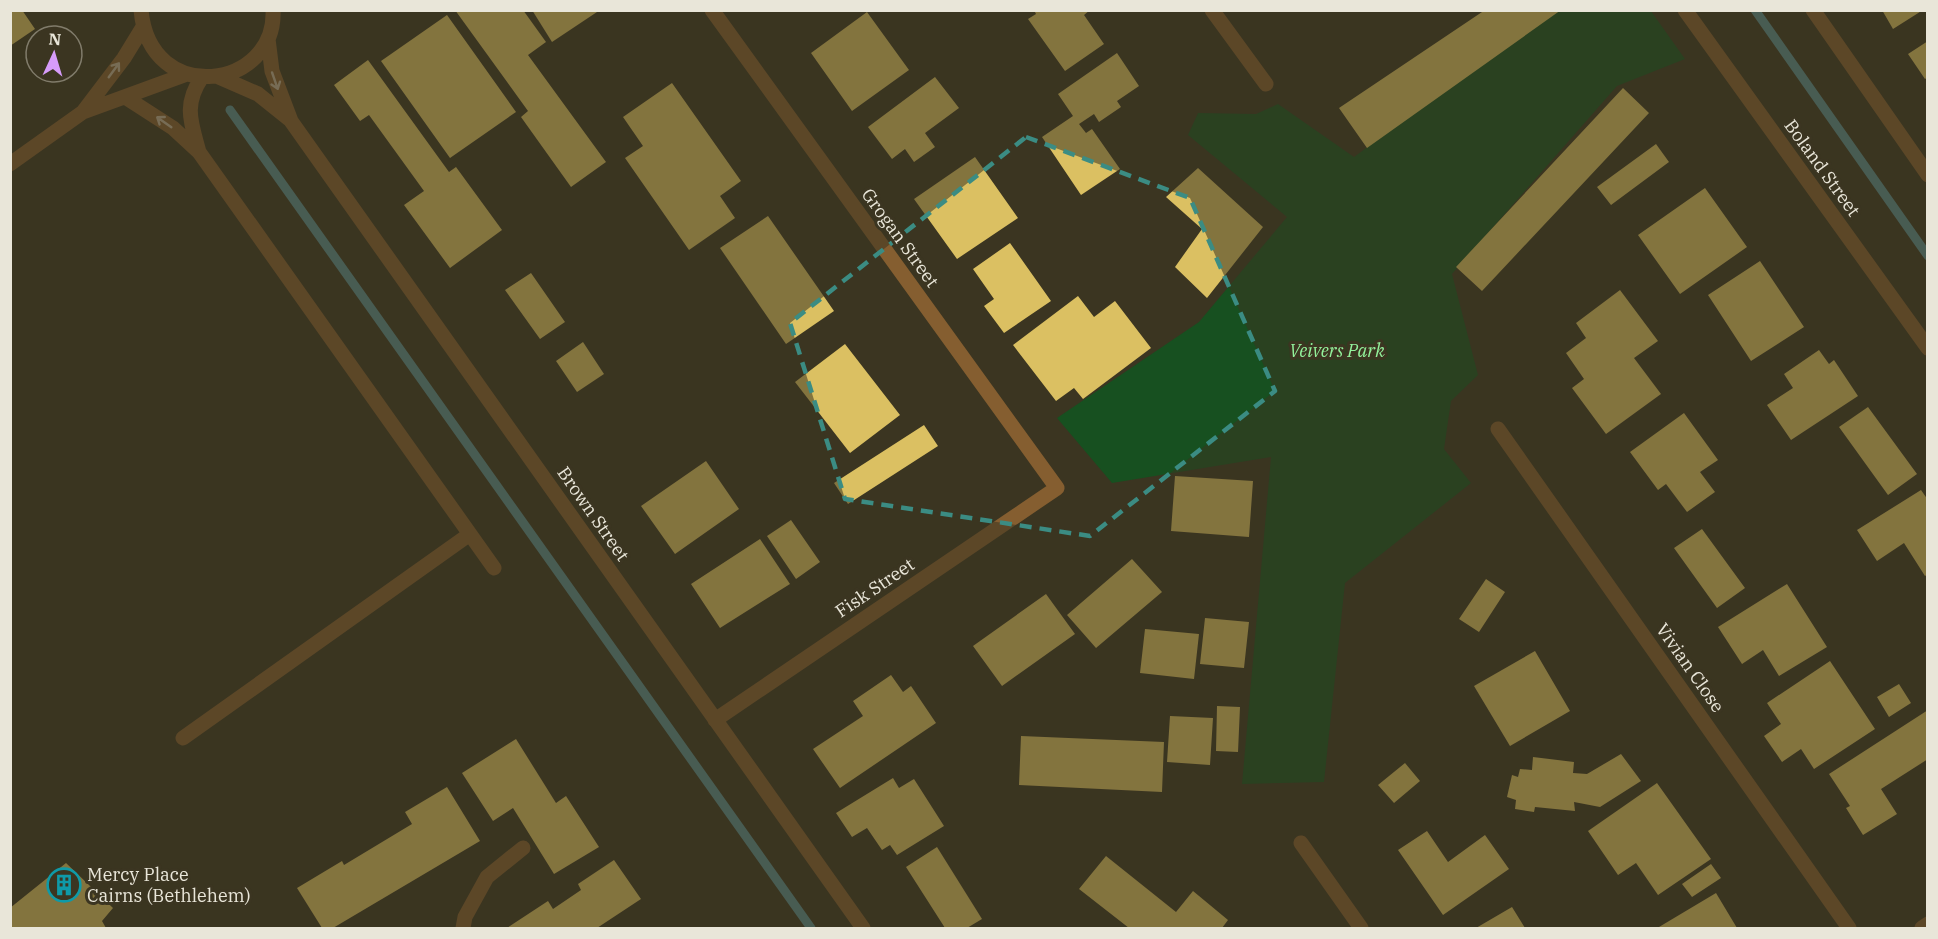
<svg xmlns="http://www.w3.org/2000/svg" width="1938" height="939" font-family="'IBM Plex Serif',serif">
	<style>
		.green { fill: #175020 }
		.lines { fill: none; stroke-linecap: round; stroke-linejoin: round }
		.stream { stroke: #5a8c8e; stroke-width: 9 }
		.building { fill: #dbc062 }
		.minor { stroke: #855e30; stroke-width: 15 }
		.oneway { stroke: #c1b095 }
		.marked { fill: none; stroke: #3b8c83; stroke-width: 4.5; stroke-dasharray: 12 8; stroke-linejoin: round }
		.labels { text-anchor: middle; stroke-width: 6; stroke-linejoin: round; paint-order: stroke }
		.street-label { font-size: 18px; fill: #e9e6d9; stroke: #3b3521 }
		.park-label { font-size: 18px; font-style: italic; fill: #93f19b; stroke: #3b3521 }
		.poi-label { font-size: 18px; fill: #e9e6d9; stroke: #3b3521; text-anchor: start }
	</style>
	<rect width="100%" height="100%" fill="#3b3521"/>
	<!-- green -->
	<path class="green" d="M1553,11H1651L1685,59L1617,86L1452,274L1478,375L1451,401L1444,449L1471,483L1345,583L1324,782L1242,784L1271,457L1112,483L1057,418L1199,322L1287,217L1188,135L1198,113L1256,114L1278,104L1354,157Z"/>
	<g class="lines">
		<!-- stream -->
		<path class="stream" d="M1755,10L1928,256
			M230,110L811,928"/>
	</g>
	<!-- building -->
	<path class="building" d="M10,10H22L35,29L10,46Z
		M455,10H523L546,42L528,55L606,162L571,187L521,117L528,111Z
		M532,10H600L552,42Z
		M1034,10H1090L1084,15L1104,44L1065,71L1028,19L1036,14Z
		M1485,10H1561L1367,148L1339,108Z
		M1882,10H1923L1893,29Z
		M867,12L909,70L852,111L811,53Z
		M447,15L516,112L450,158L381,61Z
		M1928,41V77L1925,79L1908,54Z
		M1117,53L1139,86L1117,101L1121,107L1099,122L1094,114L1079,124L1086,133L1092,129L1120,169L1081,195L1042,137L1073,116L1058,94Z
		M368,60L449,172L456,167L502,230L450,268L404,205L424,191L369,115L360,121L334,85Z
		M935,77L959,108L925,133L935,147L914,162L905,149L892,159L868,127Z
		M672,83L741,181L720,196L735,218L689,250L625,158L643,146L623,117Z
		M1623,88L1649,113L1482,291L1456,267Z
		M1656,144L1669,162L1611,205L1597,187Z
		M975,157L1018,218L957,259L914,199Z
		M1198,168L1263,227L1207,298L1175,267L1202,229L1166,197Z
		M1705,188L1747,247L1680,294L1638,235Z
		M768,216L834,311L786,344L720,248Z
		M1010,243L1051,301L1004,333L984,306L994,299L973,269Z
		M1760,261L1804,327L1751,361L1708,295Z
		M531,273L565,322L540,339L505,290Z
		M1620,290L1658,341L1634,358L1661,394L1606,434L1572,388L1584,379L1566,353L1586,338L1576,323Z
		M1078,296L1094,317L1115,301L1151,348L1083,399L1074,388L1056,401L1013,345Z
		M583,342L604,374L577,392L556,361Z
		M845,344L900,415L850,453L795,382Z
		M1819,350L1829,364L1834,360L1858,396L1791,440L1767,405L1793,388L1784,374Z
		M1868,407L1917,474L1888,495L1839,427Z
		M1684,413L1718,460L1700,472L1715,492L1687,512L1666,484L1658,490L1630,452Z
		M924,425L938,446L848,504L834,483Z
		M706,461L739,509L675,554L641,506Z
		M1175,476L1253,481L1249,537L1171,531Z
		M1921,490L1928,500V574L1925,576L1904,543L1877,561L1857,530Z
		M791,520L820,562L796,579L767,536Z
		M1702,529L1745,588L1717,608L1674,548Z
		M760,539L790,584L720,628L691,584Z
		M1132,559L1162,592L1096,648L1067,615Z
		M1486,579L1505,592L1479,632L1459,619Z
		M1787,584L1827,647L1779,676L1763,650L1742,664L1718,627Z
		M1046,594L1075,634L1002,686L973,646Z
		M1205,618L1249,622L1244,668L1200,664Z
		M1145,629L1199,634L1194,679L1140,673Z
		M1535,651L1570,711L1510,746L1474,686Z
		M1830,661L1875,729L1814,769L1801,749L1782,762L1764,736L1781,724L1767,703Z
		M891,675L903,692L911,686L936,723L840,788L813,749L863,716L853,701Z
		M1899,684L1911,703L1889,717L1877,697Z
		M1217,706L1240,707L1238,752L1216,751Z
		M1928,710V759L1881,789L1897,814L1863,835L1846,808L1850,806L1829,774Z
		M1170,716L1213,718L1210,765L1167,762Z
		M1021,736L1164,742L1162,792L1019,785Z
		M516,739L556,803L566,796L599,847L554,874L513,808L493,821L462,773Z
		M1621,754L1641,781L1600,807L1574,802L1575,811L1535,807L1534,812L1515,809L1516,800L1507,797L1512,775L1518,777L1520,769L1532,770L1533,757L1574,762L1573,773L1587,774Z
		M1405,763L1420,781L1394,803L1378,785Z
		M893,778L899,788L914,779L944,826L897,855L890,845L882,850L867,828L852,837L836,813Z
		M1657,783L1711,859L1658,895L1636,863L1618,875L1588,831Z
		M447,787L480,841L333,928H322L297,888L342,861L344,865L412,824L405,812Z
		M1427,831L1448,862L1485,835L1509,869L1443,915L1398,850Z
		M937,847L982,919L967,928H945L906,867Z
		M1106,856L1176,912L1193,891L1228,920L1222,928H1129L1079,889Z
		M614,860L641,899L597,928H507L548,901L553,909L581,890L578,884Z
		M66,863L113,908L102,921L106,928H10V908Z
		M1711,864L1721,878L1692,897L1682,884Z
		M1716,893L1737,928H1660L1659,927Z
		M1512,907L1525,928H1476Z"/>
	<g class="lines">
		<!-- minor -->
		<path class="minor" d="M141,10C150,108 277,89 273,10
			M712,10L1057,488L715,720
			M1212,10L1266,84
			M1685,10L1928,348
			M1813,10L1928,175
			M268,39L272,71L291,121L863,928
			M219,77L258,94L289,119
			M125,97L173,128L199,152L494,568
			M83,112L124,58L143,27
			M199,152C191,122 183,105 202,77
			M10,164L83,112L187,74
			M1498,429L1849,928
			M183,738L470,534
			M1301,843L1361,928
			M463,928L465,917L487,877L523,848
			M1922,928L1928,924"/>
	</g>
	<!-- one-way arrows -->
	<defs><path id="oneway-shaft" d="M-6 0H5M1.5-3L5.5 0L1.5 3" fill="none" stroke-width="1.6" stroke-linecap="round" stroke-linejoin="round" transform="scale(1.5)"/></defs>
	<g class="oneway">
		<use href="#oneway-shaft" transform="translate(114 70) rotate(-54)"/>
		<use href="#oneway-shaft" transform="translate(275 81) rotate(71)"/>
		<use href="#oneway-shaft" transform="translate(164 122) rotate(-145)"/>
	</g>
	<!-- marked area -->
	<path d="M0 0H1938V939H0ZM1026,137L1190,198L1275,391L1090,536L845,499L790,323Z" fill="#3b3521" fill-opacity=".55" fill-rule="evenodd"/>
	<path class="marked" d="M1026,137L1190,198L1275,391L1090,536L845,499L790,323Z"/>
	<!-- icons -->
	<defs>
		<g id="building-ring" transform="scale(1.725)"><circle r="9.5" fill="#3b3521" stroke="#0f9aa8" stroke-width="1.5"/><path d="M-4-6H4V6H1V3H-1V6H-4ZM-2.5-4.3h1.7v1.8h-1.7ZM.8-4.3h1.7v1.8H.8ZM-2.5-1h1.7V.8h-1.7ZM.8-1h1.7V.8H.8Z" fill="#0f9aa8"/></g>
	</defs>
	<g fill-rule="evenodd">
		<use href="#building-ring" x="64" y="885"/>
	</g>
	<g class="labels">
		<!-- street labels -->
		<g class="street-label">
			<text transform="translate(1822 168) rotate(54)" y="6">Boland Street</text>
			<text transform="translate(900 238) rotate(54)" y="6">Grogan Street</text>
			<text transform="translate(593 514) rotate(55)" y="6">Brown Street</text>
			<text transform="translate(875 588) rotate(-34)" y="6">Fisk Street</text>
			<text transform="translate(1690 668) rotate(55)" y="6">Vivian Close</text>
		</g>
		<!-- park labels -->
		<g class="park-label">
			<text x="1337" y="357">Veivers Park</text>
		</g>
		<!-- poi labels -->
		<g class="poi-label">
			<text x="87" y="881">Mercy Place<tspan x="87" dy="21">Cairns (Bethlehem)</tspan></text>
		</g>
	</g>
	<!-- border -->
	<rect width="1938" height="939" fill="none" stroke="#e9e6d9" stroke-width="24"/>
	<!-- north arrow -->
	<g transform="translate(54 54) rotate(4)"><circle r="28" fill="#3b3521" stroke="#817c6b" stroke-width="1.5"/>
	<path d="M0-4.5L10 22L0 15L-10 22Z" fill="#d69bfa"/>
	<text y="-9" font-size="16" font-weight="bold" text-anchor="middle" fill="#e9e6d9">N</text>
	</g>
</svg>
